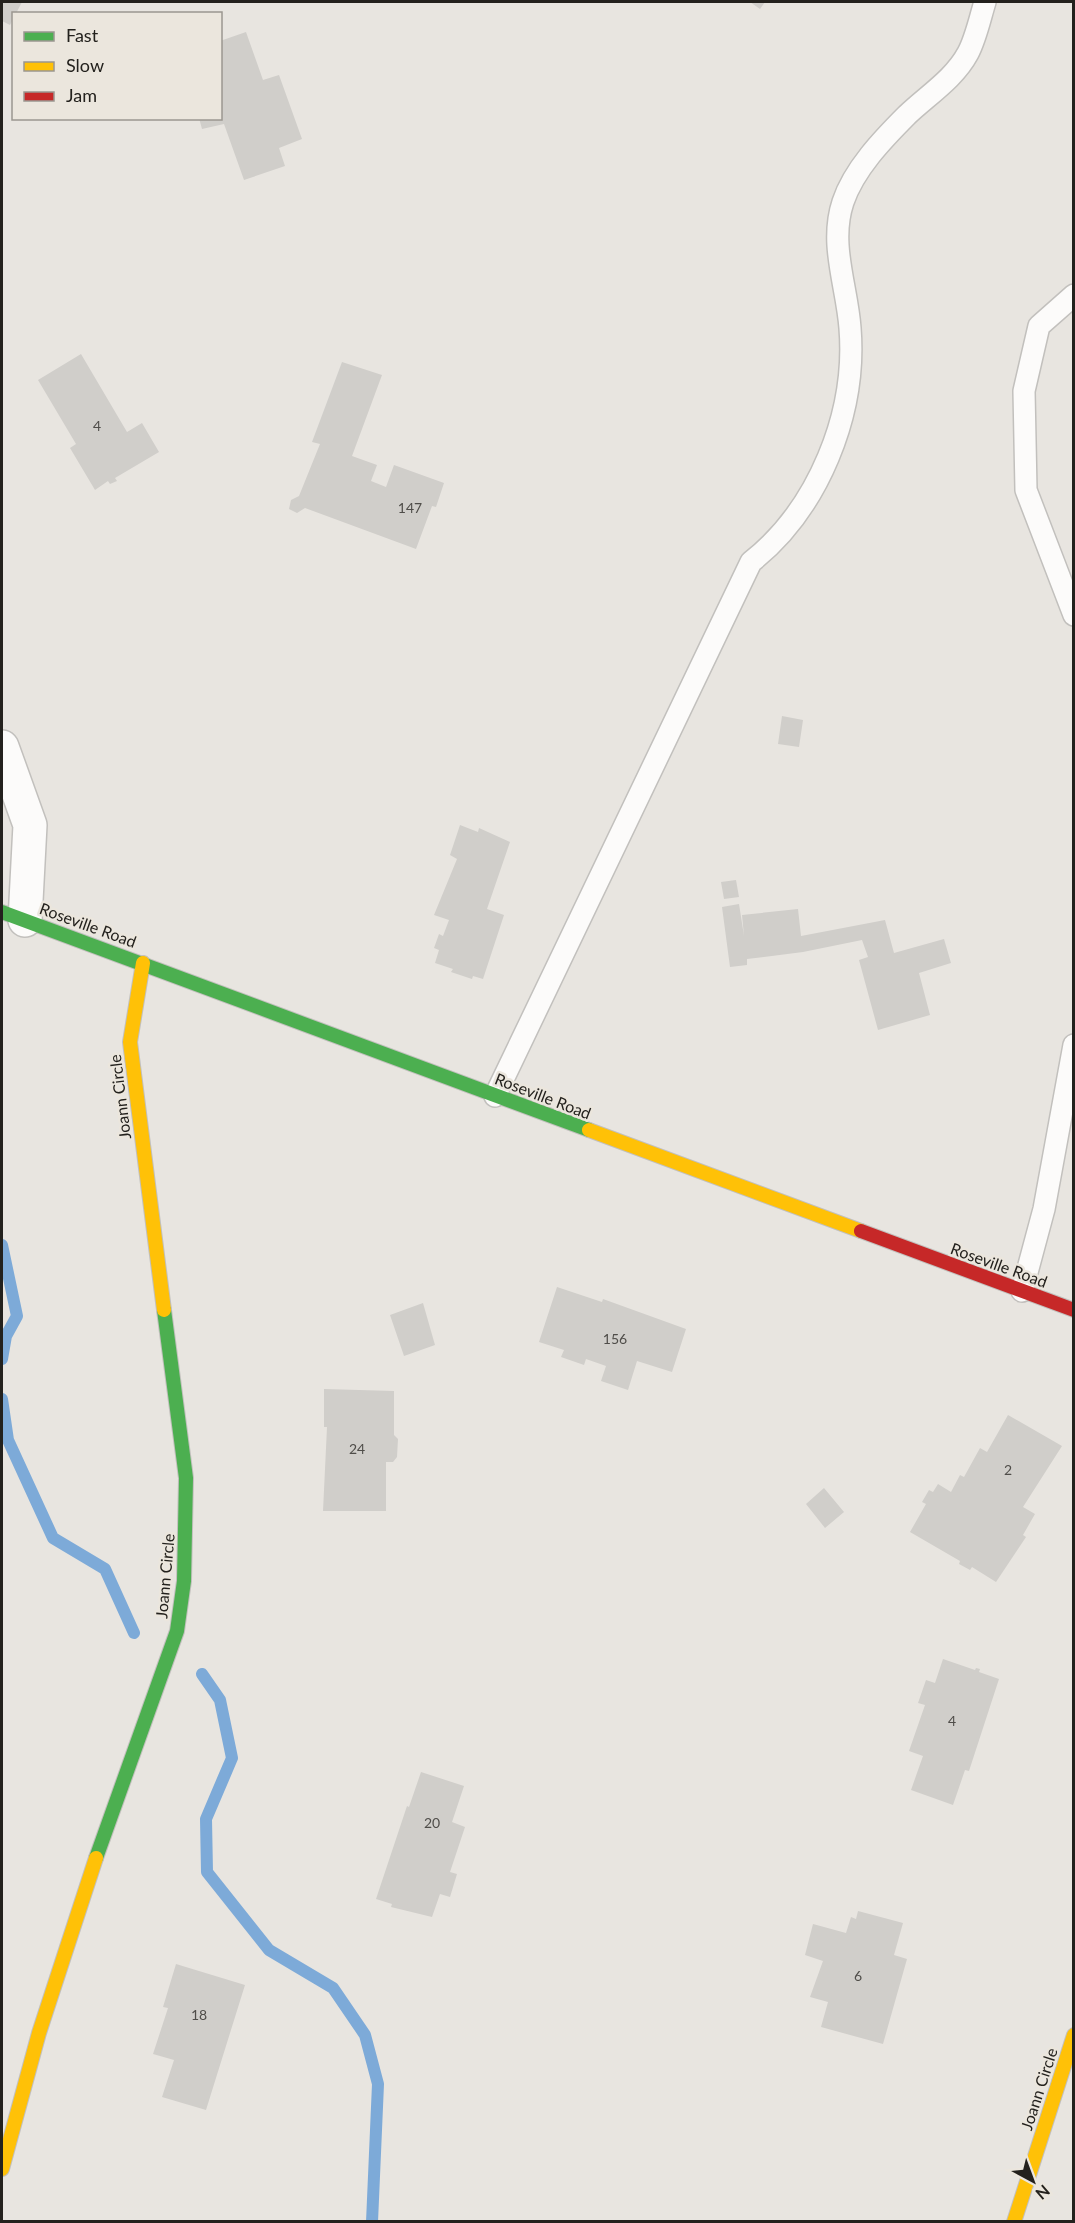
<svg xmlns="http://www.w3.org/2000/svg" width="1075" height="2223" font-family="Lato,sans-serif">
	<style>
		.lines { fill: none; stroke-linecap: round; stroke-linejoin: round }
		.stream { stroke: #7daad8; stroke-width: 12 }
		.building { fill: #d0ceca }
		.lane-casing { stroke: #c2c0bd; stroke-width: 24 }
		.street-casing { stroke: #c2c0bd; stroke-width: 36 }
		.fast-casing { stroke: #c2c0bd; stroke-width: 16 }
		.slow-casing { stroke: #c2c0bd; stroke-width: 16 }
		.jam-casing { stroke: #c2c0bd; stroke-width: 16 }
		.lane { stroke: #fcfbfa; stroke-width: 21 }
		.street { stroke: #fcfbfa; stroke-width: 33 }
		.fast { stroke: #4caf50; stroke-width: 14 }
		.slow { stroke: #ffc107; stroke-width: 14 }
		.jam { stroke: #c62828; stroke-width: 14 }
		.labels { text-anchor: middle; stroke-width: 5; stroke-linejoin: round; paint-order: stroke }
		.number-label { font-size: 14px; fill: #4f4d49 }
		.street-label { font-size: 16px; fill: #23211d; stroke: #ebe6dd }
	</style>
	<rect width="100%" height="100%" fill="#e8e5e0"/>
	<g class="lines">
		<!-- stream -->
		<path class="stream" d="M2,1245L17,1316L6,1336L2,1359
			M2,1399L8,1440L53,1538L105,1569L134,1633
			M202,1674L220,1700L232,1758L206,1819L207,1872L269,1950L333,1988L365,2035L378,2084L372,2222"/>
	</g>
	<!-- building -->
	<path class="building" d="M2,2H22L10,25L2,21Z
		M750,2H765L760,9Z
		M246,32L263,80L279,75L302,139L279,148L285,166L244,180L224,124L202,129L199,118H220V41Z
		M81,354L127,432L142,423L159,452L115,478L117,481L110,484L108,481L95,490L70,448L76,444L38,380Z
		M342,362L382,375L352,456L377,465L371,481L386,487L394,465L444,483L436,507L432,506L416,549L305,508L297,513L289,509L291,500L299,496L320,444L312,442Z
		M782,716L803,720L799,747L778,744Z
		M460,825L478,832L479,828L510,842L487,909L504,915L483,979L473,976L472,979L451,972L453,969L435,963L439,950L434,948L439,934L443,936L449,920L434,915L457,859L450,855Z
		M736,880L739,897L724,899L721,882Z
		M739,904L744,936L742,915L798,909L801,936L885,920L894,953L944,939L951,963L919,973L930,1015L878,1030L859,960L868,957L862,940L803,952L747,959V965L730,967L722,907Z
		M557,1287L602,1302L603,1299L686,1329L672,1372L637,1361L628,1390L601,1381L606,1366L586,1359L584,1365L561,1357L564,1350L539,1342Z
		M423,1303L435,1345L404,1356L390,1315Z
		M324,1389L394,1391V1435L398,1439L397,1457L393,1462H386V1511H323L327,1427H324Z
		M1008,1415L1062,1446L1023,1507L1035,1514L1023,1535L1026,1537L996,1582L972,1567L970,1570L959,1564L960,1561L910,1532L926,1504L922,1502L929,1490L933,1492L938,1484L951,1492L960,1475L964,1477L980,1448L987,1452Z
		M824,1488L844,1512L825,1528L806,1504Z
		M943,1659L975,1670L976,1668L980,1669L979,1672L999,1679L969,1771L965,1770L953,1805L911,1790L923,1756L909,1751L925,1705L918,1703L926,1680L935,1683Z
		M421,1772L464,1786L452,1822L465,1827L450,1872L457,1874L450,1897L440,1894L432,1917L391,1907L392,1904L376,1899L407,1806L409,1807Z
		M858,1911L903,1923L894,1955L907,1959L883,2044L821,2027L828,2002L810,1997L823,1961L805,1955L813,1924L846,1933L851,1917L856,1919Z
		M176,1964L245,1985L206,2110L162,2097L174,2060L153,2054L168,2008L163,2007Z"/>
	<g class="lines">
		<!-- lane casing -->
		<g class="lane-casing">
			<path id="lane" d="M1074,295L1039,326L1024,391L1026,490L1074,615
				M495,1096L751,562C818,509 857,414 850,328C847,286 829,244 843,202C854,169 883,139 907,115C928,95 954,79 968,53C976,38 980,18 985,2
				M1022,1291L1044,1209L1074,1045"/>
		</g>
		<!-- street casing -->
		<g class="street-casing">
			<path id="street" d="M2,747L30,825L25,920"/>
		</g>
		<!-- fast casing -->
		<g class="fast-casing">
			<path id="fast" d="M2,912L589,1130
				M96,1858L177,1631L184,1581L186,1478L164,1310"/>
		</g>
		<!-- slow casing -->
		<g class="slow-casing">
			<path id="slow" d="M143,963L130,1042L164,1310
				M589,1130L861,1231
				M2,2169L39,2033L96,1858
				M1014,2222L1074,2035"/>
		</g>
		<!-- jam casing -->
		<g class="jam-casing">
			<path id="jam" d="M861,1231L1074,1310"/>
		</g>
		<!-- lane -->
		<use href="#lane" class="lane"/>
		<!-- street -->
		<use href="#street" class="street"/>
		<!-- fast -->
		<use href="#fast" class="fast"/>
		<!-- slow -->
		<use href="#slow" class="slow"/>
		<!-- jam -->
		<use href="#jam" class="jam"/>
	</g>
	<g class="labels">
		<!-- number labels -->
		<g class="number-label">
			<text x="97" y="431">4</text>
			<text x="410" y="513">147</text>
			<text x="615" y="1344">156</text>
			<text x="357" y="1454">24</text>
			<text x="1008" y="1475">2</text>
			<text x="952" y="1726">4</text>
			<text x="432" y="1828">20</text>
			<text x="858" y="1981">6</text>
			<text x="199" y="2020">18</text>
		</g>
		<!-- street labels -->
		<g class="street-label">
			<text transform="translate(88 925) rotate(20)" y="6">Roseville Road</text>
			<text transform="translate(543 1096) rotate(21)" y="6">Roseville Road</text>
			<text transform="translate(120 1097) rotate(-97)" y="6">Joann Circle</text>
			<text transform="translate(999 1265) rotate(20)" y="6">Roseville Road</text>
			<text transform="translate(165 1576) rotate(-85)" y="6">Joann Circle</text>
			<text transform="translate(1039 2089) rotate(-72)" y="6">Joann Circle</text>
		</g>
	</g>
	<!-- border -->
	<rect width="1075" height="2223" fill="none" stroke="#23211d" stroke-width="6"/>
	<!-- legend -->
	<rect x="12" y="12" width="210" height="108" fill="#ebe6dd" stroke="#9b9790" stroke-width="1.5"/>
	<rect x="24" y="32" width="30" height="9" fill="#4caf50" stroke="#9b9790" stroke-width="1.5"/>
	<text x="66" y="42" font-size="18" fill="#23211d">Fast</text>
	<rect x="24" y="62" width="30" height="9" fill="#ffc107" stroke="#9b9790" stroke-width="1.5"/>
	<text x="66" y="72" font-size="18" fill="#23211d">Slow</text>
	<rect x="24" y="92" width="30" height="9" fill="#c62828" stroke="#9b9790" stroke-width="1.5"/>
	<text x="66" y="102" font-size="18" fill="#23211d">Jam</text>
	<!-- north arrow -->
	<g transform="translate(1033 2181) rotate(139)" stroke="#ebe6dd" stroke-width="4.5" paint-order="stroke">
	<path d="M0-4.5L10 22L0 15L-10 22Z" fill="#23211d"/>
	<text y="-9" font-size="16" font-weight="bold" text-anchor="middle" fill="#23211d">N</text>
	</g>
</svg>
